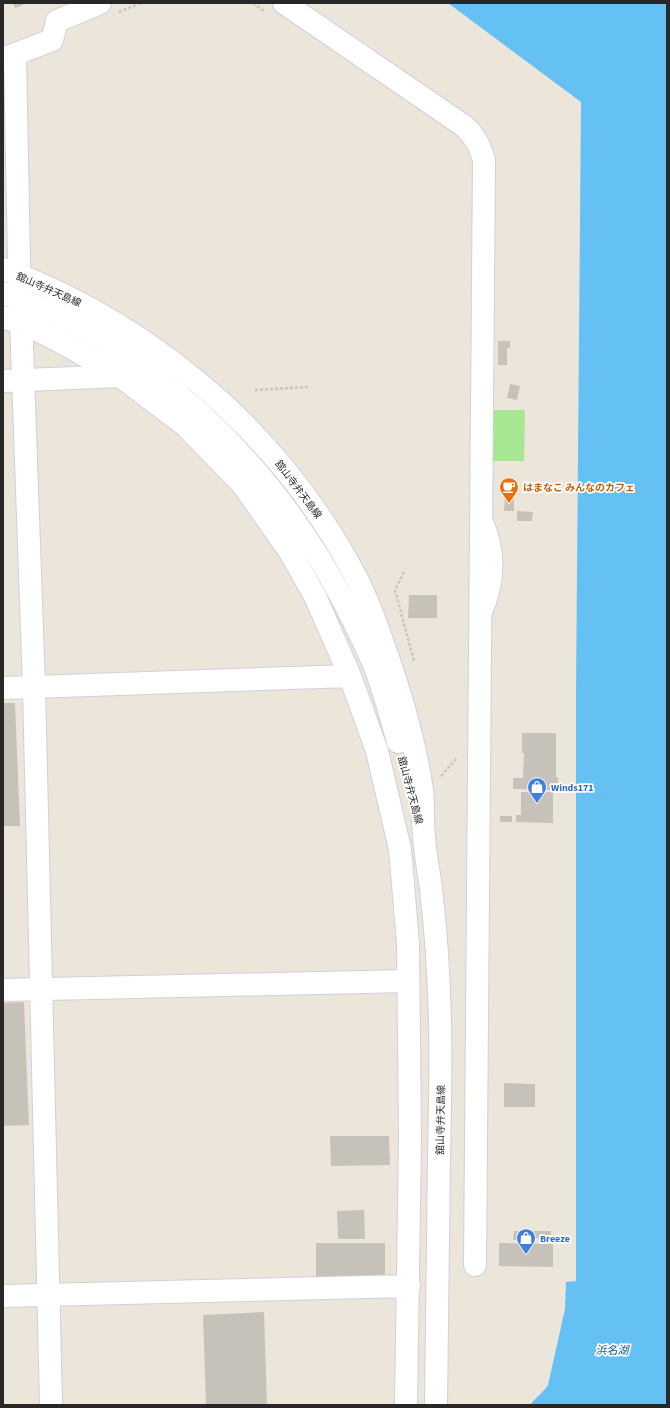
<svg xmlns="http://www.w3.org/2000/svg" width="670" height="1408" font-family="'Source Sans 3','Noto Sans JP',sans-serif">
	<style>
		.green { fill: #a7e692 }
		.water { fill: #65c1f4 }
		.building { fill: #c7c2b9 }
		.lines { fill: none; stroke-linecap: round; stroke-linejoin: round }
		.lane-casing { stroke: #ced0e2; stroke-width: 13 }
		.street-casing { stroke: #ced0e2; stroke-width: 24 }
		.secondary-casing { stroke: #ced0e2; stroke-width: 24 }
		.path { stroke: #c7c7c7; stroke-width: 2.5; stroke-dasharray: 3 2; stroke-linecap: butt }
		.lane { stroke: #fff; stroke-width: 11 }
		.street { stroke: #fff; stroke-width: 22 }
		.secondary { stroke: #fff; stroke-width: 22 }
		.labels { text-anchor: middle; stroke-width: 3.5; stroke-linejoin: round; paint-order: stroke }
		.street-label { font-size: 10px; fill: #282828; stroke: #fff }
		.food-label { font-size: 10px; font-weight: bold; fill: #c56008; stroke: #fff; text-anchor: start }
		.shop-label { font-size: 10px; font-weight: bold; fill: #366cbe; stroke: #fff; text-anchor: start }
		.water-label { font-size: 11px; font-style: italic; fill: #065c9e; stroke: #fff }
	</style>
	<rect width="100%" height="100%" fill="#ece5d9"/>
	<!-- green -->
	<path class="green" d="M493,410H525L524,461H492Z"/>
	<!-- water -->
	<path class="water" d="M448,3H667V1405H530C536,1397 543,1393 548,1385L565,1309L566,1282L576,1281V691L581,102Z"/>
	<!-- building -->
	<path class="building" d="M13,3H22L23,5L15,8Z
		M498,341H510V348H507V365H498Z
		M510,384L520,386L517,400L507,398Z
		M505,496H514V511H504Z
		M517,511L533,512L532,521H517Z
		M409,595H437V618H408Z
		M3,703H15L20,826H3Z
		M522,733H556V777H558V788H555V790L513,789V778H523L524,753H522Z
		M521,792H553V823L516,822V815H521Z
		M500,816H512V822H500Z
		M24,1002L29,1125L3,1126V1003Z
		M504,1083L535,1084V1107H504Z
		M330,1136H389L390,1165L331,1166Z
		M364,1210L365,1239H338L337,1211Z
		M514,1231H522V1240H513Z
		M524,1231H551V1238H524Z
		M316,1243H385V1279H316Z
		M499,1243L553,1244V1267L499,1266Z
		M264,1312L267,1405H206L203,1315Z"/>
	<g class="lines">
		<!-- lane casing -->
		<g class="lane-casing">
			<path id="lane" d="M486,614C500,583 501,549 486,518"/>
		</g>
		<!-- street casing -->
		<g class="street-casing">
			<path id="street" d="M284,3L464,126C475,136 480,146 484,160L475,1265
				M15,54L19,262L34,687L51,1405
				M3,59L52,40L57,21L100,3
				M3,317C44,330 82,354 120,376
				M3,381L120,376L186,426L243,485L290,552L315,596L350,676L377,751L400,849L408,943L410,1137L406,1405
				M3,688L350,676
				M3,990L407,981
				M3,1296L409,1286"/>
		</g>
		<!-- secondary casing -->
		<g class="secondary-casing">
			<path id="secondary" d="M3,269C85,299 158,345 222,403C277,454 324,515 358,581C369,603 377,626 385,649C401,694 415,742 422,790C424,805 422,821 424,836C425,854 429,871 431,889C436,932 439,976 440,1021C441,1067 440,1113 439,1160C438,1242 437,1323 436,1405
				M3,293C153,348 271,462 344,602C355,624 366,645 375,667C384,691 391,717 398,742"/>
		</g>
		<!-- path -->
		<path class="path" d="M253,3L264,11
			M119,12L141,3
			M255,390L308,387
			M404,572L395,590L414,661
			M441,776L456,759"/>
		<!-- lane -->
		<use href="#lane" class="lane"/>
		<!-- street -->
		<use href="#street" class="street"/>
		<!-- secondary -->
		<use href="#secondary" class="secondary"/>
	</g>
	<!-- icons -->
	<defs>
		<g id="cafe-pin" transform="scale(1)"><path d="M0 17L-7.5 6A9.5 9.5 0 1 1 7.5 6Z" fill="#e8710a" stroke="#fff"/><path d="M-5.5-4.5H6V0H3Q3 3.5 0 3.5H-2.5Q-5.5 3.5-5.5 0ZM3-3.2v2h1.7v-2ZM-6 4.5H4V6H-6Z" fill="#fff"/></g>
		<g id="shop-pin" transform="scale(1)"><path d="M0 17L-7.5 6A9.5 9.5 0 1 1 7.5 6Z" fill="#3f7fe0" stroke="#fff"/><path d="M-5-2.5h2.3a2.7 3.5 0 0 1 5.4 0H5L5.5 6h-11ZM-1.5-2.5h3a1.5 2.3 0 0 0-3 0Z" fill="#fff"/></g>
	</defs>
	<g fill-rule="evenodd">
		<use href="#cafe-pin" x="509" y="487"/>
		<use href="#shop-pin" x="537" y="787"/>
		<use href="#shop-pin" x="526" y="1238"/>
	</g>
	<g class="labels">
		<!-- street labels -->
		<g class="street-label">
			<text transform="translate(49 289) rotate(24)" y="4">舘山寺弁天島線</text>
			<text transform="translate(299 489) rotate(53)" y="4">舘山寺弁天島線</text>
			<text transform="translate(411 790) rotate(75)" y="4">舘山寺弁天島線</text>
			<text transform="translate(440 1120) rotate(-89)" y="4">舘山寺弁天島線</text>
		</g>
		<!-- food labels -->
		<g class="food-label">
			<text x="523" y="491">はまなこ みんなのカフェ</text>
		</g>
		<!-- shop labels -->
		<g class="shop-label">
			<text x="551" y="791">Winds171</text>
			<text x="540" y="1242">Breeze</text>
		</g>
		<!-- water labels -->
		<g class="water-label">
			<text x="612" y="1354">浜名湖</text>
		</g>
	</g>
	<!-- border -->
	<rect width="670" height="1408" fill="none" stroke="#282828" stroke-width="8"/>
</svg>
